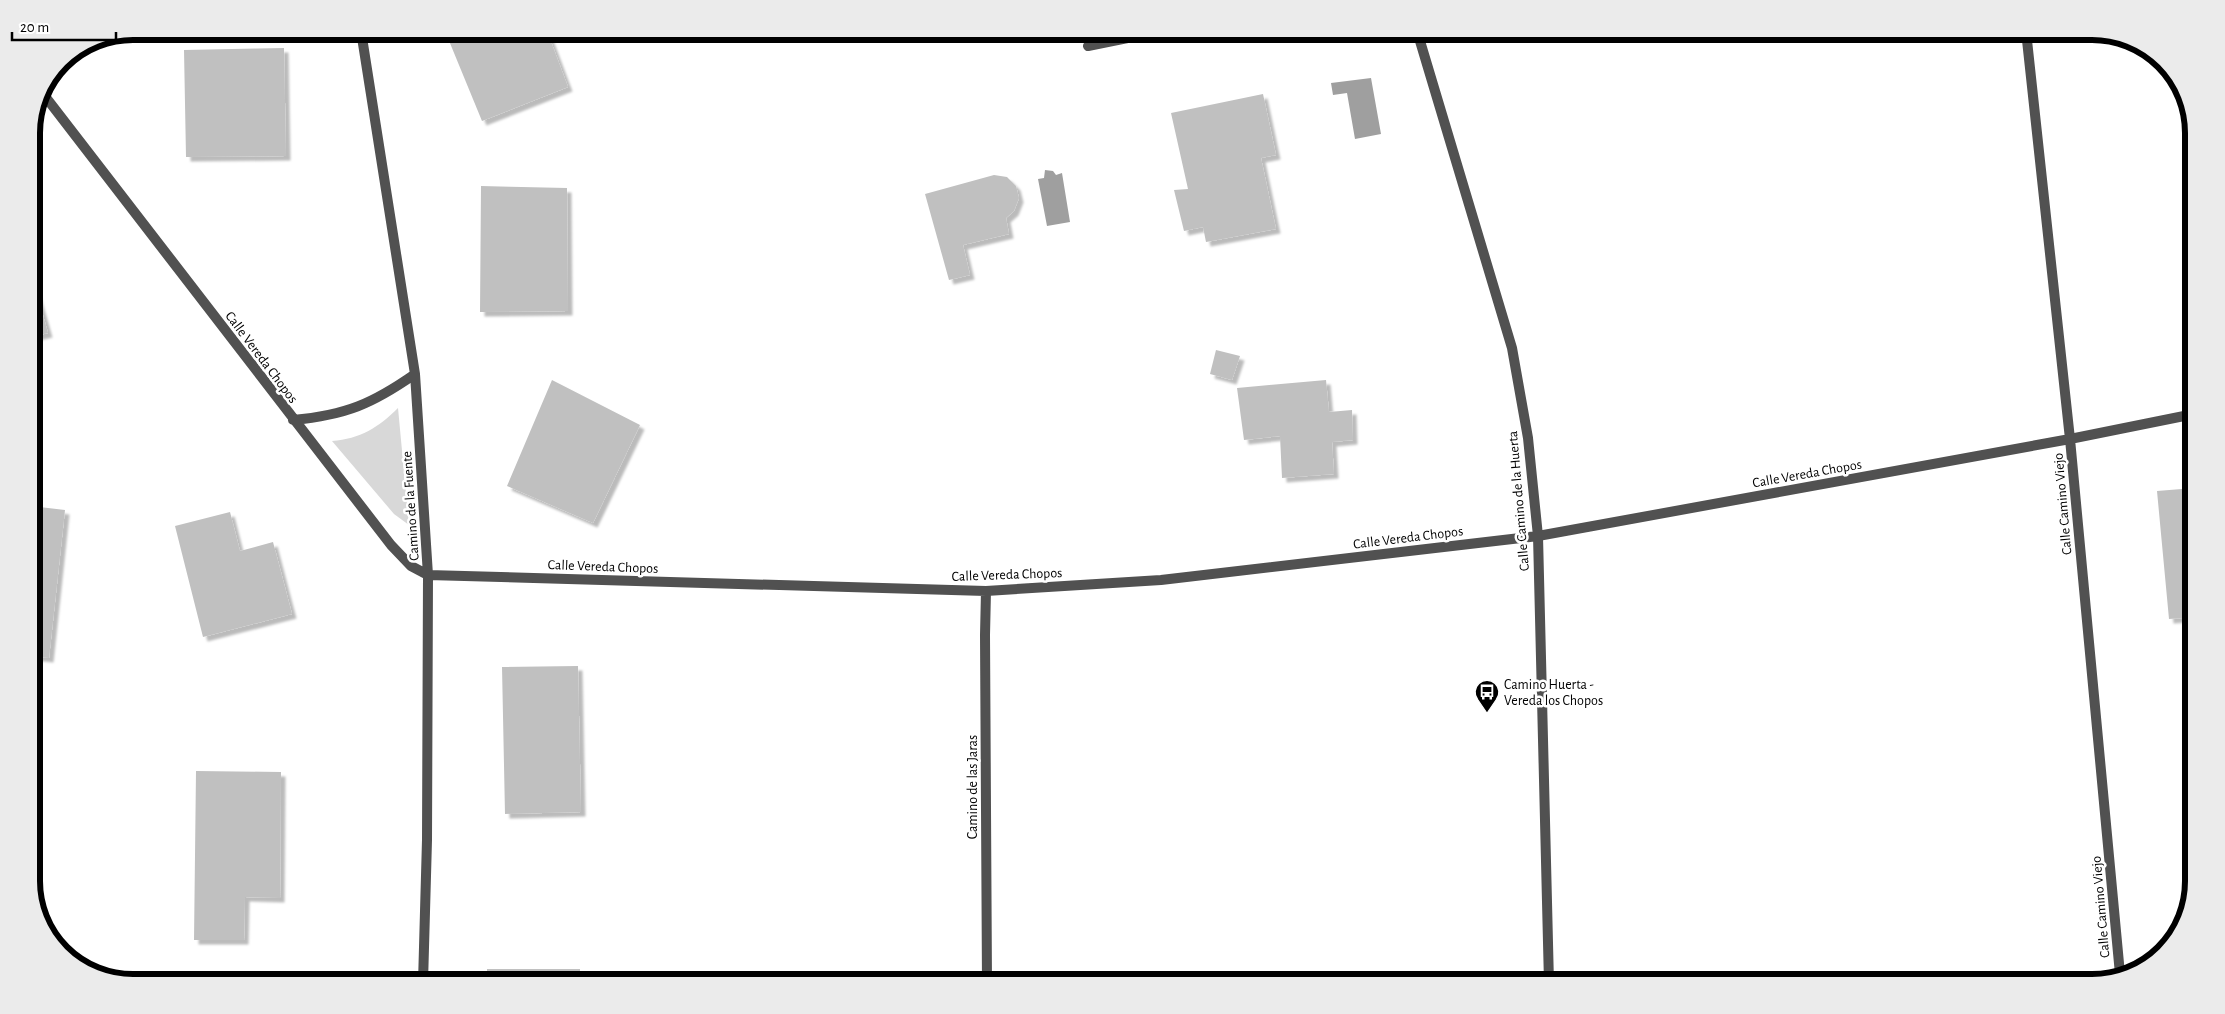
<svg xmlns="http://www.w3.org/2000/svg" width="2225" height="1014" font-family="'Alegreya Sans',sans-serif">
	<style>
		.green { fill: #d8d8d8 }
		.water { fill: #9f9f9f }
		.building { fill: #c0c0c0; filter: url(#shadow) }
		.lines { fill: none; stroke-linecap: round; stroke-linejoin: round }
		.street { stroke: #515151; stroke-width: 10 }
		.labels { text-anchor: middle; stroke-width: 5; stroke-linejoin: round; paint-order: stroke }
		.street-label { font-size: 14px; fill: #000; stroke: #fff }
		.poi-label { font-size: 14px; fill: #000; stroke: #fff; text-anchor: start }
		.rim { fill: none; stroke: #000; stroke-width: 6 }
	</style>
	<defs>
		<filter id="shadow"><feDropShadow dx="4.5" dy="4.5" stdDeviation="1" flood-color="#0004"/></filter>
	</defs>
	<rect width="100%" height="100%" fill="#fff"/>
	<!-- green -->
	<path class="green" d="M398,408L409,525L394,514L332,441C360,439 379,427 398,408Z"/>
	<!-- water -->
	<path class="water" d="M1371,78L1381,134L1355,139L1347,93L1333,95L1331,83Z
		M1045,170L1053,171L1056,175L1062,173L1070,222L1047,226L1038,179L1044,178Z"/>
	<!-- building -->
	<path class="building" d="M445,31H547L568,87L482,121Z
		M284,48L286,156L186,157L184,50Z
		M1263,94L1276,155L1261,158L1276,229L1206,242L1203,227L1184,231L1174,190L1188,189L1171,113Z
		M994,175L1007,177L1016,186L1019,198L1014,211L1006,218L1009,234L963,245L970,275L949,280L925,194Z
		M481,186L567,188L568,311L480,312Z
		M31,273L48,333L31,337Z
		M1216,350L1240,356L1232,380L1210,374Z
		M552,380L640,425L593,523L507,486Z
		M1326,380L1329,412L1352,410L1353,440L1332,442L1334,474L1282,478L1280,436L1244,440L1237,388Z
		M2194,488V617L2169,619L2157,491Z
		M31,506L65,510L49,658L31,656Z
		M230,512L240,551L273,542L292,614L203,637L175,526Z
		M578,666L581,812L505,814L502,667Z
		M196,771L281,772L280,898L245,897L244,940H194Z
		M487,969H580V983H487Z"/>
	<g class="lines">
		<!-- street -->
		<path class="street" d="M361,31L415,374L428,575L427,840L423,983
			M1417,31L1512,348L1528,438L1538,536L1549,983
			M2026,31L2070,439L2120,974
			M1088,46L1162,31
			M41,91L391,545L411,566L428,575L986,591L1161,580L1538,536L2070,439L2194,414
			M293,420C346,415 372,404 415,374
			M986,591L985,635L987,983"/>
	</g>
	<!-- icons -->
	<defs>
		<g id="bus-pin" transform="scale(1.25)"><path d="M0 17L-7.5 6A9.5 9.5 0 1 1 7.5 6Z" fill="#000" stroke="#fff"/><path d="M-5-6H5V4H4V6H2V4H-2V6H-4V4H-5ZM-3.5-4V0h7V-4ZM-3.5 1.2v1.5H-2V1.2ZM2 1.2v1.5H3.5V1.2Z" fill="#fff"/></g>
	</defs>
	<g fill-rule="evenodd">
		<use href="#bus-pin" x="1487" y="692"/>
	</g>
	<g class="labels">
		<!-- street labels -->
		<g class="street-label">
			<text transform="translate(262 357) rotate(53)" y="5">Calle Vereda Chopos</text>
			<text transform="translate(1807 473) rotate(-10)" y="5">Calle Vereda Chopos</text>
			<text transform="translate(1518 501) rotate(-95)" y="5">Calle Camino de la Huerta</text>
			<text transform="translate(2062 504) rotate(-95)" y="5">Calle Camino Viejo</text>
			<text transform="translate(410 506) rotate(-94)" y="5">Camino de la Fuente</text>
			<text transform="translate(1408 537) rotate(-7)" y="5">Calle Vereda Chopos</text>
			<text transform="translate(603 566) rotate(2)" y="5">Calle Vereda Chopos</text>
			<text transform="translate(1007 574) rotate(-2)" y="5">Calle Vereda Chopos</text>
			<text transform="translate(972 787) rotate(-90)" y="5">Camino de las Jaras</text>
			<text transform="translate(2100 907) rotate(-95)" y="5">Calle Camino Viejo</text>
		</g>
		<!-- poi labels -->
		<g class="poi-label">
			<text x="1504" y="689">Camino Huerta -<tspan x="1504" dy="16">Vereda los Chopos</tspan></text>
		</g>
	</g>
	<!-- crop -->
	<path d="M0 0H2225V1014H0ZM133 40H2092A93 93 0 0 1 2185 133V881A93 93 0 0 1 2092 974H133A93 93 0 0 1 40 881V133A93 93 0 0 1 133 40Z" fill="#ebebeb" fill-rule="evenodd"/>
	<path class="rim" d="M133 40H2092A93 93 0 0 1 2185 133V881A93 93 0 0 1 2092 974H133A93 93 0 0 1 40 881V133A93 93 0 0 1 133 40Z"/>
	<!-- scale -->
	<path d="M12 32v8h104v-8" fill="none" stroke="#000000" stroke-width="2.5"/>
	<text x="20" y="32" font-size="15" fill="#000000" stroke="#ffffff" stroke-width="4" paint-order="stroke">20 m</text>
</svg>
